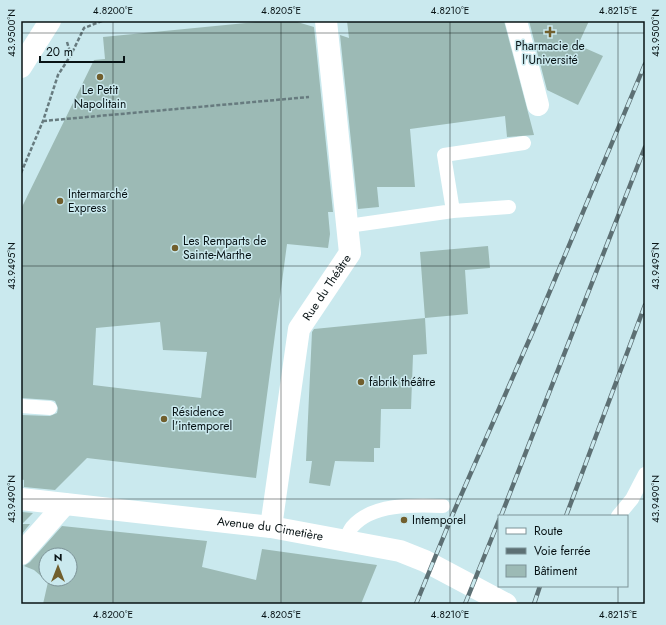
<svg xmlns="http://www.w3.org/2000/svg" width="666" height="625" font-family="Jost,sans-serif">
	<style>
		.building { fill: #9cbab5; fill-rule: evenodd }
		.lines { fill: none; stroke-linecap: round; stroke-linejoin: round }
		.path { stroke: #677b7f; stroke-width: 2.5; stroke-dasharray: 4 2; stroke-linecap: butt }
		.service { stroke: #fff; stroke-width: 14 }
		.minor { stroke: #fff; stroke-width: 22 }
		.primary { stroke: #fff; stroke-width: 22 }
		.rail-casing { stroke: #5d7074; stroke-width: 4.5 }
		.rail { stroke: #cae9ee; stroke-width: 3; stroke-dasharray: 9; stroke-linecap: butt }
		.ticks { fill: none; stroke: #081315; stroke-width: 1; stroke-opacity: 0.45 }
		.poi-dot { fill: #715f2d; stroke: #cae9ee; stroke-width: 1.5 }
		.labels { text-anchor: middle; stroke-width: 3; stroke-linejoin: round; paint-order: stroke }
		.poi-label { font-size: 12px; fill: #081315; stroke: #cae9ee; text-anchor: start }
		.street-label { font-size: 12px; fill: #081315; stroke: #cae9ee }
		.neatline { fill: none; stroke: #081315; stroke-width: 1.5 }
		.ticks-label { font-size: 10px; text-anchor: middle; fill: #081315 }
	</style>
	<rect width="100%" height="100%" fill="#cae9ee"/>
	<!-- building -->
	<path class="building" d="M266,21H294L314,27L333,212H328L330,234L328,248L287,244L256,478L87,458L55,490L24,487V480L21,479V415L50,416L57,413L58,408L55,401L51,400L21,398V209L94,60L105,59L103,37ZM160,322L163,350L207,352L201,398L93,385L96,328Z
		M347,21H504L534,135L507,137L505,116L410,129L415,187H377L379,207L358,209L340,35L349,38Z
		M529,21H589L578,45L603,56L578,105L547,90Z
		M488,246L490,268L465,270L468,314L425,318L420,252Z
		M425,318L427,354L413,355L411,409H381L380,448H374V462L335,461L330,486L309,483L312,461H306L312,332L314,329Z
		M22,512L33,513L22,524H30L21,535Z
		M62,526L207,541L202,567L256,580L262,549L377,565L361,604H43L48,582L34,570L24,566L30,562ZM46,555H70V579H46Z"/>
	<g class="lines">
		<!-- path -->
		<path class="path" d="M67,42L71,55
			M43,121L309,97
			M21,173L43,121L58,75L71,55L84,28L102,21"/>
		<!-- service -->
		<path class="service" d="M453,211L509,207
			M348,226L453,211L444,155L524,143
			M21,406L50,408
			M618,516L632,499L645,474
			M344,541C347,537 349,531 352,527C372,503 415,505 443,506"/>
		<!-- minor -->
		<g class="minor">
			<path d="M516,21L538,105"/>
			<path id="s1" d="M21,499L271,527L400,551L425,561L506,604"/>
			<path id="s2" d="M271,527L299,329L350,253L326,21"/>
			<path d="M21,554L65,504"/>
		</g>
		<!-- primary -->
		<path class="primary" d="M21,67L50,21"/>
		<!-- rail casing -->
		<g class="rail-casing">
			<path id="rail" d="M501,516L645,147
				M566,516L645,305
				M416,604L452,516L537,322L645,64
				M465,604L499,520
				M534,604L540,586"/>
		</g>
		<!-- rail -->
		<use href="#rail" class="rail"/>
	</g>
	<!-- ticks -->
	<path class="ticks" d="M113,21V604M281,21V604M450,21V604M618,21V516M21,33H645M21,266H645M21,499H645M618,586V604"/>
	<!-- markers -->
	<g class="poi-dot">
		<path d="M548 26h4v4h4v4h-4v4h-4v-4h-4v-4h4z"/>
		<circle cx="100" cy="77" r="4"/>
		<circle cx="60" cy="201" r="4"/>
		<circle cx="175" cy="248" r="4"/>
		<circle cx="361" cy="382" r="4"/>
		<circle cx="164" cy="419" r="4"/>
		<circle cx="404" cy="520" r="4"/>
	</g>
	<g class="labels">
		<!-- poi labels -->
		<g class="poi-label">
			<text x="550" y="50" text-anchor="middle">Pharmacie de<tspan x="550" dy="14">l'Université</tspan></text>
			<text x="100" y="94" text-anchor="middle">Le Petit<tspan x="100" dy="14">Napolitain</tspan></text>
			<text x="68" y="198">Intermarché<tspan x="68" dy="14">Express</tspan></text>
			<text x="183" y="245">Les Remparts de<tspan x="183" dy="14">Sainte-Marthe</tspan></text>
			<text x="369" y="386">fabrik théâtre</text>
			<text x="172" y="416">Résidence<tspan x="172" dy="14">l'intemporel</tspan></text>
			<text x="412" y="524">Intemporel</text>
		</g>
		<!-- street labels -->
		<g class="street-label">
			<text dy="4" stroke="none"><textPath href="#s2" startOffset="250">Rue du Théâtre</textPath></text>
			<text dy="4" stroke="none"><textPath href="#s1" startOffset="251">Avenue du Cimetière</textPath></text>
		</g>
	</g>
	<!-- border -->
	<rect width="666" height="625" fill="none" stroke="#cae9ee" stroke-width="44"/>
	<!-- legend -->
	<rect x="498" y="515" width="130" height="72" fill="#cae9ee" stroke="#7c9397"/>
	<rect x="506" y="528" width="20" height="6" fill="#ffffff" stroke="#7c9397"/>
	<text x="534" y="535" font-size="12" fill="#081315">Route</text>
	<rect x="506" y="548" width="20" height="6" fill="#5d7074" stroke="#7c9397"/>
	<text x="534" y="555" font-size="12" fill="#081315">Voie ferrée</text>
	<rect x="506" y="565" width="20" height="12" fill="#9cbab5" stroke="#7c9397"/>
	<text x="534" y="575" font-size="12" fill="#081315">Bâtiment</text>
	<!-- north arrow -->
	<g transform="translate(58 567)"><circle r="19" fill="#cae9ee" stroke="#7c9397"/>
	<path d="M0-3L7 15L0 10L-7 15Z" fill="#715f2d"/>
	<text y="-6" font-size="11" font-weight="bold" text-anchor="middle" fill="#081315">N</text>
	</g>
	<!-- scale -->
	<path d="M40 56v6h84v-6" fill="none" stroke="#081315" stroke-width="2"/>
	<text x="46" y="56" font-size="12" fill="#081315" stroke="#cae9ee" stroke-width="3" paint-order="stroke">20 m</text>
	<rect x="22" y="22" width="622" height="581" class="neatline"/>
	<g class="ticks-label">
		<text x="113" y="14">4.8200°E</text>
		<text x="281" y="14">4.8205°E</text>
		<text x="450" y="14">4.8210°E</text>
		<text x="618" y="14">4.8215°E</text>
		<text transform="translate(11 33) rotate(-90)" y="4">43.9500°N</text>
		<text transform="translate(655 33) rotate(-90)" y="4">43.9500°N</text>
		<text transform="translate(11 266) rotate(-90)" y="4">43.9495°N</text>
		<text transform="translate(655 266) rotate(-90)" y="4">43.9495°N</text>
		<text transform="translate(11 499) rotate(-90)" y="4">43.9490°N</text>
		<text transform="translate(655 499) rotate(-90)" y="4">43.9490°N</text>
		<text x="113" y="618">4.8200°E</text>
		<text x="281" y="618">4.8205°E</text>
		<text x="450" y="618">4.8210°E</text>
		<text x="618" y="618">4.8215°E</text>
	</g>
</svg>
